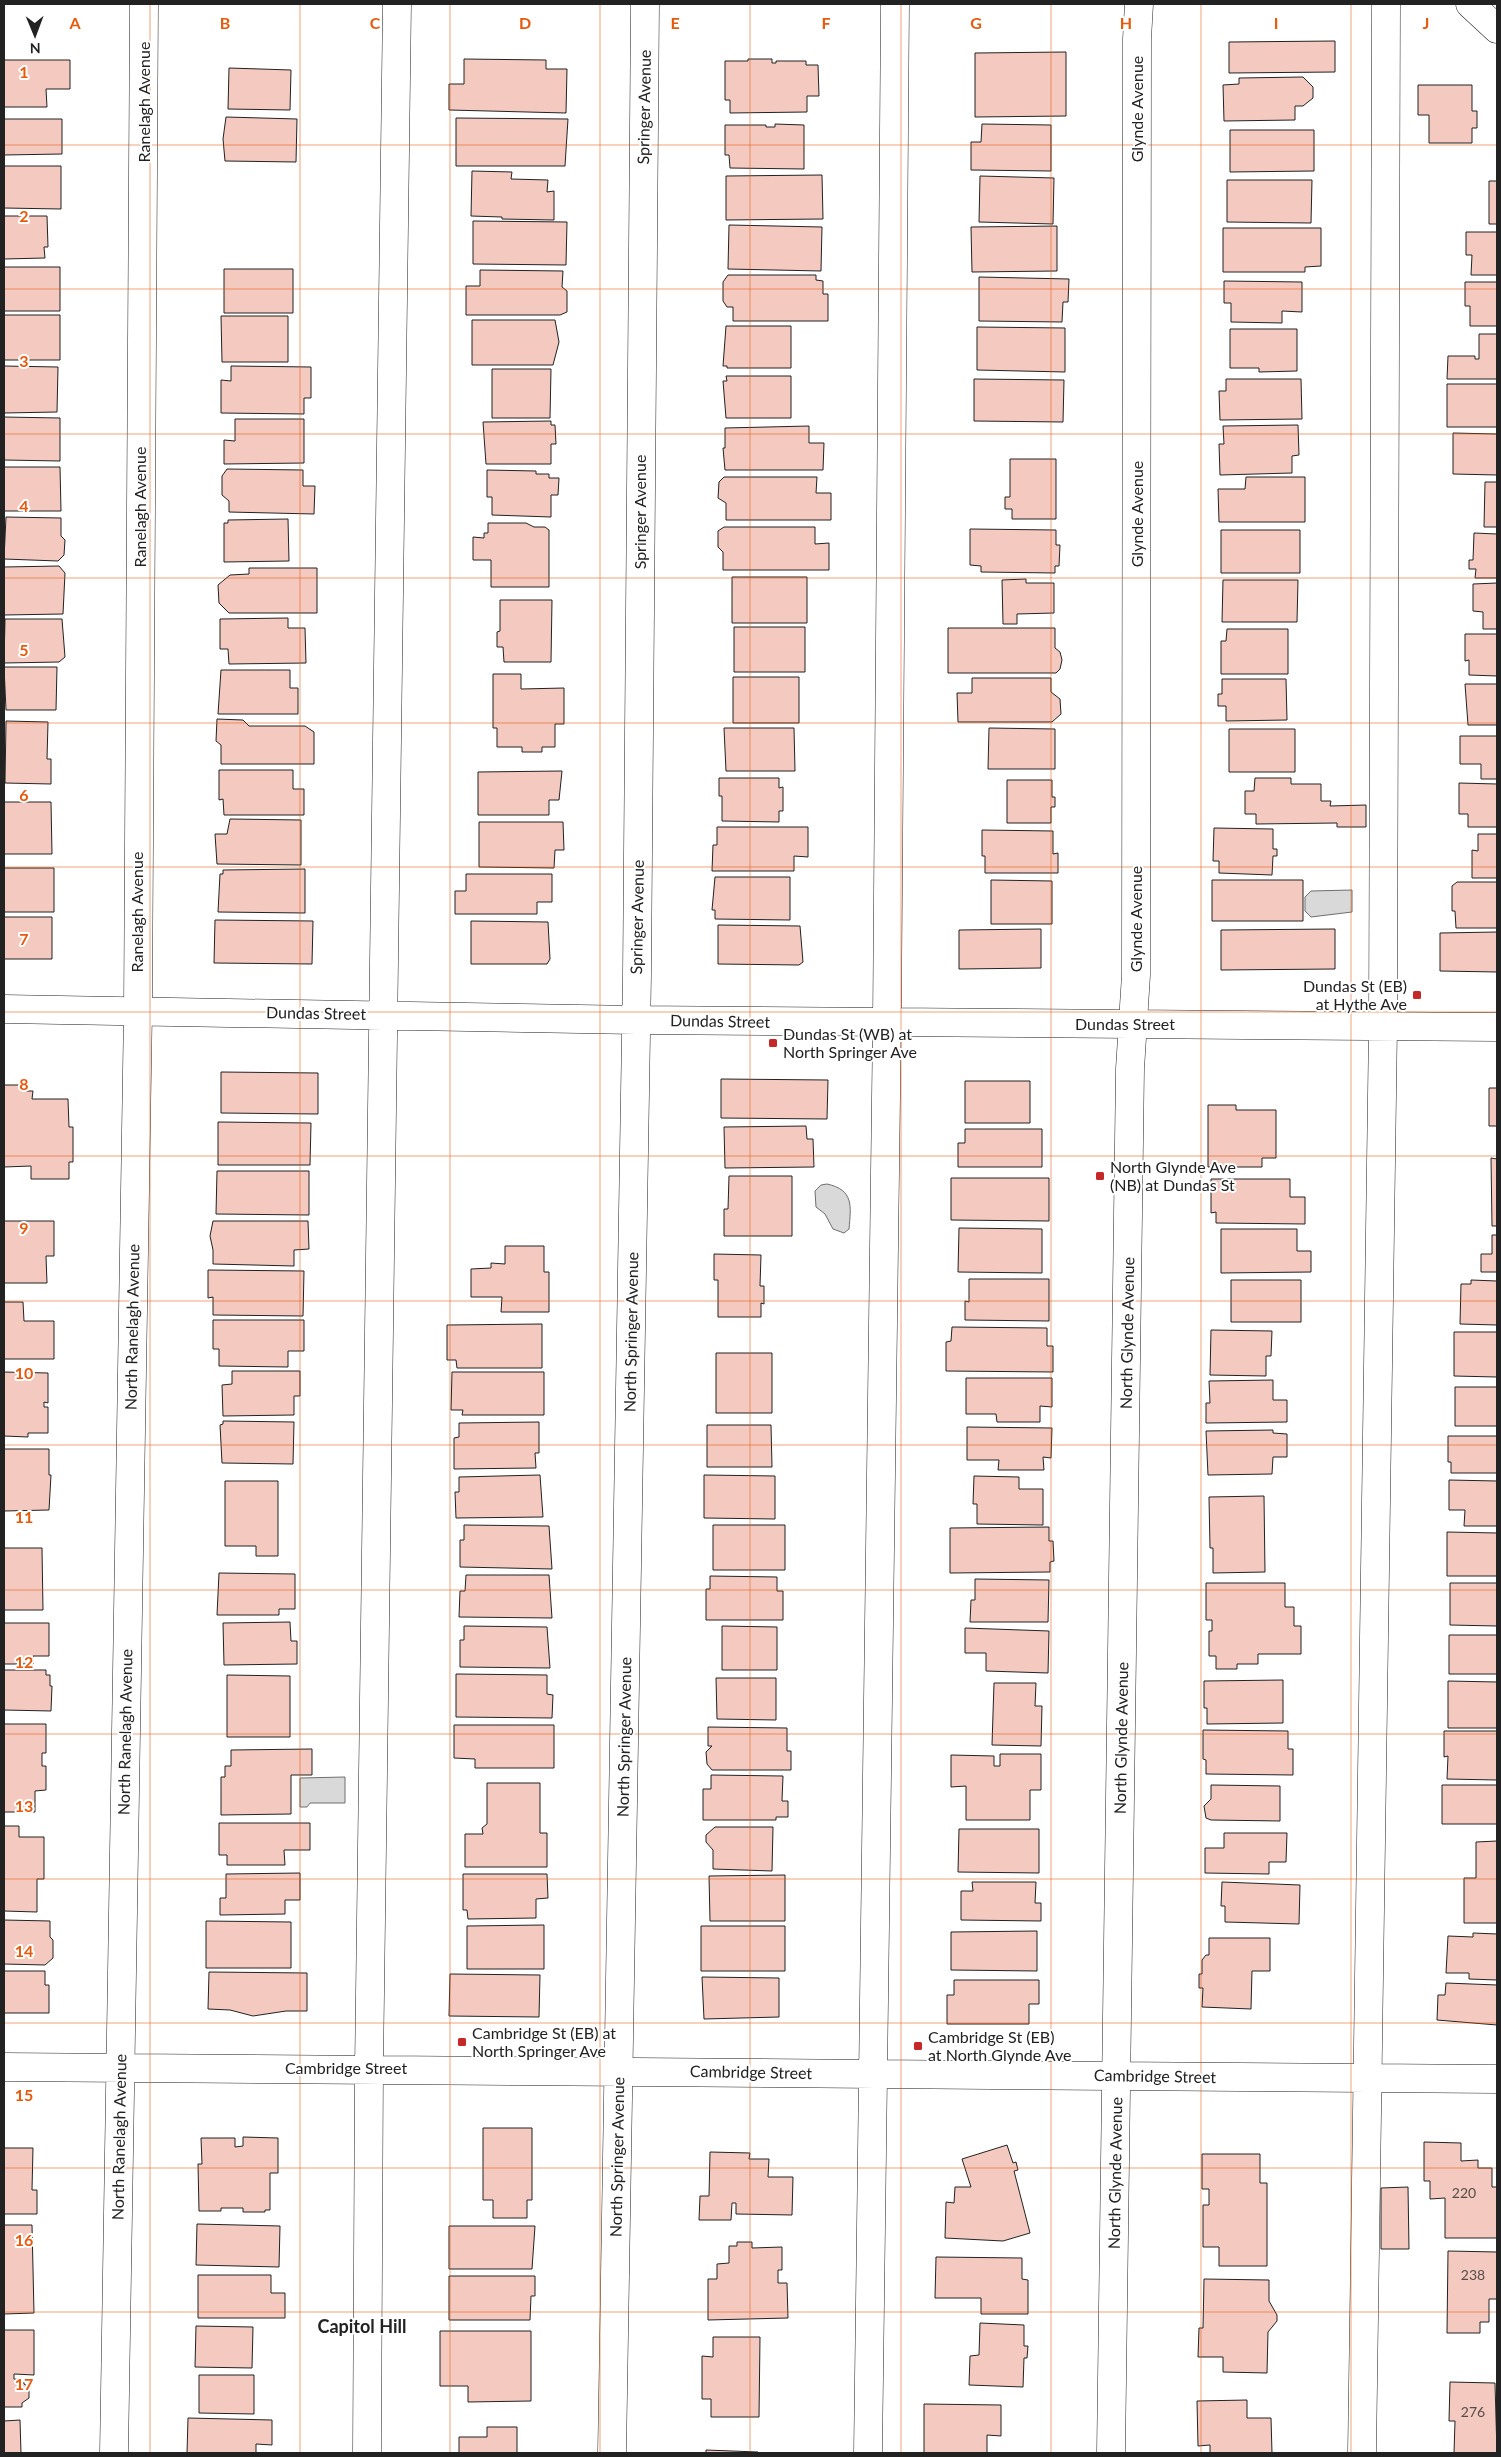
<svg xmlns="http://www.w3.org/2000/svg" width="1501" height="2457" font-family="Lato,sans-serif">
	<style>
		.water { fill: #d9d9d9; stroke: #6f6f6f }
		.building { fill: #f3c9c0; stroke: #222 }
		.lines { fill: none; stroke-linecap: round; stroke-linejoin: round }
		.minor-casing { stroke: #222; stroke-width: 29 }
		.minor { stroke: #fff; stroke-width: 28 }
		.grid { fill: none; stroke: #e8590c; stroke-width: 1; stroke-opacity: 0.55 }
		.poi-dot { fill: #c62828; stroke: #fff; stroke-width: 2 }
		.labels { text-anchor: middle; stroke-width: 4; stroke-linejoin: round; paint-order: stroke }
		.number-label { font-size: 14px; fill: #564c4a }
		.street-label { font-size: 16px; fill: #222; stroke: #fff }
		.poi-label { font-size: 16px; fill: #222; stroke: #fff; text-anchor: start }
		.neighbourhood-label { font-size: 18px; font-weight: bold; fill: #222; stroke: #fff }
		.grid-label { font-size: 16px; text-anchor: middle; font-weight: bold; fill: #e8590c; stroke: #fff; stroke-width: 4; stroke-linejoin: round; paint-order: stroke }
	</style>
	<rect width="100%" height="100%" fill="#fff"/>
	<!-- water -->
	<path class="water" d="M1352,890V912L1311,917L1305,911V897L1311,891Z
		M827,1184C854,1190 851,1206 849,1229L844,1233L833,1229L825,1214L816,1207L815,1191L821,1185Z
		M345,1777V1803H310L307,1807H300V1778Z"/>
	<!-- building -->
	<path class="building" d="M1335,41V72L1229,73V42Z
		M1066,52V116L975,117V53Z
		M464,59L546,60V69H567L566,113L449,110V84H464Z
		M748,59H772V63H776V61H806V65H818L819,96H807V112L730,113V100H725V61H748Z
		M4,60H70V89H46L47,107H4Z
		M229,68L291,70L290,110L228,109Z
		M1303,77L1313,87V98L1303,106H1295V120L1224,121L1223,85L1239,84V78Z
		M1418,85H1472V111H1477V128H1472V143H1429V115H1418Z
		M226,117L297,119L296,162L225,161L223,139Z
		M456,118L568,119L565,166H456Z
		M4,119H62V154L4,155Z
		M775,124L804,125V169L730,168L729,155H725V125H766V127H775Z
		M982,124L1051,125V171L971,170V142H981Z
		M1230,130H1314V171L1230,172Z
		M4,166H61V209L4,208Z
		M472,171L512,172L511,179L548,180L547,192L554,191V220L502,219V217L471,216Z
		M822,175L823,219L726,220V176Z
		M980,176L1054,178L1053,224L979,222Z
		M1227,180H1312L1311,223L1227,222Z
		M1489,181H1497V224H1489Z
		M4,216H47L48,247H44L45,258L4,259Z
		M473,221L567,222L566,265L473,264Z
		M729,225L822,227L821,271L728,269Z
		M1057,226V271L972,272L971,227Z
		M1223,228H1321V266L1305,267V272H1223Z
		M1466,232H1497V275H1471L1472,255H1466Z
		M4,267H60V311H4Z
		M224,269H293V313H224Z
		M480,270L563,271L562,287L567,291V312L560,315H466V286H480Z
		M728,275H816V280L823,281V294H828V321H733V307H727L723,301V282Z
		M979,277L1069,279L1068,302H1063L1062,322L979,321Z
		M1224,281L1302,282V312L1282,311V323L1231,322V303H1224Z
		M1465,282H1497V326H1470V306H1465Z
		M4,315H60V360H4Z
		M221,316H288V362H222Z
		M472,320H555L559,342L553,365H472Z
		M726,326H791V368H727V366H723Z
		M977,327L1065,328V372L977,370Z
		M1230,329H1297V371L1259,372V368H1230Z
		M1479,334H1497V379H1447L1448,356H1475V359H1479Z
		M4,366L58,367L57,412L4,413Z
		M231,366L311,367V398H304V414L221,413V380L231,381Z
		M492,369H551L550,418H492Z
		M726,376H791V418H726L723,381H727Z
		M974,379L1064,380L1063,422L974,421Z
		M1226,379H1301L1302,419L1220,420L1219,391H1226Z
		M1447,384H1497V427H1447Z
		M4,417L60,418V461L4,460Z
		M235,419H304V463L224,464V440L235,441Z
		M551,421V425H555L556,444H551V464H486L483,422Z
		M1298,425L1299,455L1292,456V473L1220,475L1219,444H1224L1223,426Z
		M809,426V443H824L823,470H725L723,448H725V428Z
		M1453,433L1497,434V475L1453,474Z
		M1010,459H1056V519H1012V509H1005V497H1010Z
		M4,467H60L61,511H4Z
		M227,469L303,470V486H315L314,514L229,512V501L222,495V476Z
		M487,470L536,471V474H549V478H559L558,495H551V517L492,515V497H487Z
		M724,477H817L816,493H831V520H726V503L718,498L719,482Z
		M1246,477H1305V522H1219L1218,489H1245Z
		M1485,482H1497V527H1484Z
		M6,517L61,518V536L65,540L64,555L58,561L4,559Z
		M288,519L289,561L224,562V523H228V520Z
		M488,523H526L534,527H545L549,530V587H491V560H473V537L484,538V533H488Z
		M724,527H815V544L829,543V570H723V552L718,547V531Z
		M970,529L1056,530V545H1060L1059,566H1055V573L981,572V566L970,565Z
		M1221,530H1300V573H1221Z
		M1474,533L1497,534V578H1475L1476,569H1469V560H1473Z
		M59,566L65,573L63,614L4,615V567Z
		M249,568H317V613H229L219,603L218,585L230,575L249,574Z
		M732,577H807V623H732Z
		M1026,579V583H1054V613L1017,614V624H1003L1002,580Z
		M1223,580H1298L1297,622H1222Z
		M1497,583V629H1483V612L1473,611V584Z
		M500,600H552L551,662H504L503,647H497V632L500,631Z
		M288,618V628H305L306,663L229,664L228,649H220V619Z
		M5,619H62L65,657L59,662L4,663Z
		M734,627H805V672H734Z
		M948,628H1055V648L1060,652L1062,660L1060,669L1056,673H948Z
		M1227,629H1288V674H1221V641H1226Z
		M1465,634H1497V676L1469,675V660L1465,661Z
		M4,667H57L56,710H6Z
		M221,670H290V688H298V714H218Z
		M493,674H521V689L564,688V724H555V747H542V752H522V747H497V728H493Z
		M733,677H799V723H733Z
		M972,678H1051V692L1060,699L1061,714L1052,722H958L957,693H972Z
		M1222,679H1286L1287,720L1226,721V706H1218V694H1222Z
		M1465,684H1497V725H1468Z
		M217,719L243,720L249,726H305L314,732V764H221V745L216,741Z
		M6,721L48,722L47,759H51V784L5,783Z
		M724,728H794L795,771H726Z
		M989,728L1055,729V769H988Z
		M1229,729H1295V772H1229Z
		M1460,736H1497V779H1481V764H1460Z
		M219,770H293V789H304V815H224L223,799L219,800Z
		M562,771L559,800H549V815H478V772Z
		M719,778H779V788L783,787V811H779V822L722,821V796H719Z
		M1255,778H1291V784H1321V801H1331L1330,806L1366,805V827H1337V823L1256,824V814H1245V791H1254Z
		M1007,780H1052V797H1055V807H1051V823H1007Z
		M1459,783L1497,784V827H1468V814H1459Z
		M4,802H51L52,854H4Z
		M230,819L301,820V865L217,864L215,834H227Z
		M479,822H563L564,850H555L554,868L479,867Z
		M717,827H808V857L794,856V871H712L713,845H717Z
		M1214,828L1273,829V849H1277V856H1273L1272,875L1219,873V861H1213Z
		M982,830L1053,831V854L1058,853V873H985V856H982Z
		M1478,834H1497V878H1472V850L1478,851Z
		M4,868H54V912H4Z
		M305,869V913L218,912L220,874H223V870Z
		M466,874H552V902H537V914H455V891H466Z
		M715,877H790V920L715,919V910H712Z
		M991,880L1052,881V924H991Z
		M1212,880H1303V921H1212Z
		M1457,882H1497V928H1456L1455,911H1452V886Z
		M4,917H52V959H4Z
		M215,920L313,921L312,964L214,963Z
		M471,921L548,922L550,959L547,964H471Z
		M718,925L800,926L803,962L799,965L718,964Z
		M1041,929V968L959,969V930Z
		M1335,929V969L1221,970V930Z
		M1497,932V972L1440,971V933Z
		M221,1072L318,1073V1114L221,1113Z
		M721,1079L828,1080L827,1119L721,1118Z
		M965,1081H1030V1123H965Z
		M4,1085H21V1091H33L32,1099H68L69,1127H73V1162H69V1179H31V1166L4,1167Z
		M1489,1088H1497V1126H1489Z
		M1208,1105H1236V1110H1276V1158H1262V1167H1208Z
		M218,1122L311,1123L310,1165H218Z
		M806,1126L807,1139H813L814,1167L725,1168L724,1127Z
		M965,1129H1042V1167H958V1143H965Z
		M1491,1158L1497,1159V1226H1492Z
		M217,1171H309V1215L216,1214Z
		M729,1176H792V1236H724V1209H728Z
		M951,1178H1049V1221L951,1220Z
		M1211,1179H1290V1197H1305V1224L1216,1223V1212L1211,1213Z
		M4,1221H54V1256H46L47,1283H4Z
		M213,1221H308L309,1249L294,1250V1266L213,1264V1250L210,1236Z
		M959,1228L1042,1229V1273L958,1272Z
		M1221,1229H1297V1251H1311V1272L1221,1273Z
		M1492,1235H1497V1272H1481V1254H1492Z
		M505,1246H544V1272H549V1312H501L502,1297H471V1269L491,1268V1263L505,1264Z
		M714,1254L761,1255L760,1286H764V1304L761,1303V1317H718V1280H714Z
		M208,1270L304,1271L303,1316L213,1315V1297L208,1298Z
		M969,1279H1049V1321L965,1320V1301L969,1302Z
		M1231,1280H1301V1322H1231Z
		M1471,1280L1497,1281V1325L1460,1324L1461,1284H1471Z
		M4,1302H23L24,1321H54V1359H4Z
		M213,1320H304V1351H288V1367L219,1366V1349H213Z
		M542,1324V1368H457L456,1360H447V1325Z
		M952,1327L1047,1328V1346H1053V1372L946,1371V1342L951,1341Z
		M1211,1330L1272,1331L1271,1356H1266V1376L1210,1375Z
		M1454,1332H1497V1377L1454,1376Z
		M716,1353H772V1413H716Z
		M232,1371H300V1396H294V1415L223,1416L222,1385L232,1384Z
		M4,1372L48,1373V1403L44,1402V1407H48V1433H28V1437L4,1436Z
		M452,1372H544V1415H462L463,1410H451Z
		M966,1378H1052V1407L1040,1406V1422H997L996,1414H966Z
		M1273,1380V1400H1287V1422L1206,1423V1403H1210L1209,1381Z
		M1455,1387H1497V1426H1455Z
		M223,1421L294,1422L293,1464L222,1463L220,1425L223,1424Z
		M539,1422V1453H535L536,1468L454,1469V1438L459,1437V1423Z
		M707,1425H771L772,1467H707Z
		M967,1427L1052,1428L1051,1458L1043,1457L1044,1470H998L999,1460H967Z
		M1273,1430V1433L1287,1434V1457H1273L1272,1474L1208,1475L1206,1431Z
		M1448,1436H1497V1473H1451V1462H1448Z
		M4,1449H49V1475H51L49,1510L4,1511Z
		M540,1475L543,1517L456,1518L455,1492H459V1477Z
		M704,1475L775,1476V1519L704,1518Z
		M974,1476L1019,1477V1489H1043V1525L977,1524V1504H973Z
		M1449,1480L1497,1481V1526H1464L1465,1510H1449Z
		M225,1481H278V1556H256V1546H225Z
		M1264,1496L1265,1572L1213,1573V1548H1210L1209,1497Z
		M464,1525L549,1526L552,1569L460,1567V1540H464Z
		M713,1525H785V1570H713Z
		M1049,1527V1541H1053L1054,1561L1050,1562V1572L950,1573V1528Z
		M1447,1532L1497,1533V1576H1447Z
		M4,1548H42L43,1610H4Z
		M219,1573L295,1574V1609H279V1615H217Z
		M466,1575H549L552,1618L459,1617L460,1591H465Z
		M710,1576L777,1577V1591H783V1620H706V1589H710Z
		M975,1579L1049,1580L1048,1622H970L971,1600H975Z
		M1206,1583H1285V1607H1294V1626H1301V1654H1258V1664H1237V1669H1216V1656H1209V1631H1212V1620H1206Z
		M1450,1583H1497V1626L1450,1625Z
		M290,1622L291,1641H297V1664L224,1665L223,1623Z
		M4,1623H49V1656H33V1664H4Z
		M464,1626L547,1627L550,1668L460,1667V1640H464Z
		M722,1626L777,1627V1670H722Z
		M965,1628L1049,1631L1048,1673L986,1671V1653H965Z
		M1449,1635H1497V1674H1449Z
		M4,1670H46V1675H50V1686H52L51,1711L4,1710Z
		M456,1674L547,1675V1694L553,1695L552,1718L456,1717Z
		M227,1675L290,1676V1737H227Z
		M716,1678H776V1720L717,1719Z
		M1283,1680V1723L1207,1724V1708H1204V1681Z
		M1448,1681L1497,1682V1728H1448Z
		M994,1683H1036L1035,1706H1042L1041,1746L992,1745Z
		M4,1724H46V1753H42V1766H46V1790L35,1791V1812H4Z
		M454,1725H554V1768H475V1759L454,1758Z
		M708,1727L787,1728V1751H791V1770H712L707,1764L706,1752L712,1746H708Z
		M1203,1730L1288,1731V1749H1293V1775L1206,1774V1760L1203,1759Z
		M1444,1731H1497V1780L1447,1779L1448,1756L1444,1757Z
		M312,1749V1775H291V1814L221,1815V1777H225V1766H231V1750Z
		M1000,1754H1041V1790H1030V1820H966V1786L951,1787V1755L994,1756V1766H1000Z
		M711,1775L783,1776L782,1801H788V1817H776V1820H703V1789H711Z
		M487,1783H540V1833H547V1867H465V1834H483L482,1828L487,1824Z
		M1211,1785L1280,1786V1821L1211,1820L1206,1818L1204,1806L1211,1799Z
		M1442,1785H1497V1824H1442Z
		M219,1823H310V1850H284L285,1865H227V1855H219Z
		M4,1826H19V1837H44V1879H37V1912L4,1911Z
		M715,1827H773L772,1871L713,1869V1850L706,1842V1835Z
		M959,1829H1039V1873L958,1872Z
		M1224,1833H1287L1286,1862H1269V1874L1205,1873V1848H1224Z
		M1497,1841V1923H1464V1878H1476V1842Z
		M300,1873V1900H285V1914L220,1915V1898H226V1874Z
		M463,1874H547L548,1898L536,1899V1918L468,1919L467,1910H463Z
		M785,1875V1921H710L709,1876Z
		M972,1882H1036L1035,1903H1041V1921L961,1920V1891H973Z
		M1222,1882L1300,1885L1299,1924L1225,1922V1906H1221Z
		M4,1920L50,1921V1937L53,1940V1958L45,1965L4,1964Z
		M206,1921L291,1922V1968H206Z
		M544,1925V1969H467V1926Z
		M701,1926H785V1971H701Z
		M1037,1931V1971L951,1970V1932Z
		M1473,1933L1497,1934V1980L1469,1979V1973H1446L1448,1936L1473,1937Z
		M1209,1938H1270V1971H1252L1251,2009L1202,2007L1203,1988H1199V1974H1202V1960L1206,1955H1209Z
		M4,1971H45V1985H49V2013H4Z
		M209,1972L307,1973V2011H286L253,2016L230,2010L208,2009Z
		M450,1974L540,1975L539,2017L449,2016Z
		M702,1977L779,1978V2017L704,2019Z
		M954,1980H1039V2004H1029V2024H947V1995H954Z
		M1446,1983L1497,1985V2025L1437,2020L1438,1995H1445Z
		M483,2128H532V2200H527V2218H493V2200H483Z
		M243,2137L278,2138V2173H270V2210H265V2212H243V2208H221V2211H199L198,2164H202L201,2138H235V2147L243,2146Z
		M1424,2142L1461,2143V2161L1478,2160V2168H1492V2187H1497V2238H1445V2198L1430,2199V2181H1424Z
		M1007,2145L1013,2163L1016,2162L1018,2170L1014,2171L1030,2233L1003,2241L945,2238L946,2202L954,2203L955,2187H971L962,2159Z
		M4,2148H33L32,2190H37V2214H4Z
		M710,2152L750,2153L749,2159H769L768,2177H793L792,2215L736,2214V2203H732L731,2220H699L700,2196H709Z
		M1202,2154H1260V2183H1267V2266H1219V2247H1203V2205H1209V2189H1202Z
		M1408,2187L1409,2249H1381V2188Z
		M197,2224L280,2226L279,2267L196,2265Z
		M4,2225H32L34,2313L4,2314Z
		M449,2226H535L532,2269H449Z
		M737,2242H752V2248L782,2247V2270H778V2283H787L788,2318L708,2320V2279H717V2264L729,2263V2246H737Z
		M1448,2251L1497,2252V2299H1489V2322H1480V2333H1447Z
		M936,2257L1022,2258V2279L1028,2280V2314H981V2298H935Z
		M198,2275H271V2293H285V2318H198Z
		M449,2276H535V2296H531L530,2320H449Z
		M1204,2279L1269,2280V2301L1277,2315V2321L1268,2332L1267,2373L1223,2372V2357H1198L1199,2328H1203Z
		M980,2323L1024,2325V2346H1028L1027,2358H1024L1023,2387L969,2385L970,2356L979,2355Z
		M196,2326L253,2327L252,2368L195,2367Z
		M4,2330H34V2375L14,2374V2379L24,2380V2384L29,2387V2398L22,2403V2407H4Z
		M440,2331H531V2401L468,2402V2386H440Z
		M713,2337H760L759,2417H711V2399H702V2356L713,2357Z
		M199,2375H254V2414L199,2413Z
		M1450,2382L1495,2383L1497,2453H1454L1455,2421H1449Z
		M1247,2400V2418H1271L1272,2453H1210V2445L1198,2446L1197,2401Z
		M924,2404L1001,2405V2436L987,2435V2453H924Z
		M188,2418L272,2420V2445L256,2444V2453H187Z
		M20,2420L21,2453H4V2421Z
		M487,2427H517V2453H459V2437H487Z
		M706,2450L758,2452V2453H706Z"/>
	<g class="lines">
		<!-- minor casing -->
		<g class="minor-casing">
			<path id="minor" d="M1470,4L1497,29
				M4,1009L636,1020L1497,1027
				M4,2067L1497,2079
				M114,2453L138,1011L144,4
				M367,2453L369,2068L397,4
				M612,2453L637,975L645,4
				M868,2453L887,1022L895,4
				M1111,2453L1130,1069L1136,975L1137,39L1139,4
				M1362,2453L1383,1027L1386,4"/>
		</g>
		<!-- minor -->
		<use href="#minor" class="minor"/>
	</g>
	<!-- grid -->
	<path class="grid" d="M150,4V2453M300,4V2453M450,4V2453M600,4V2453M750,4V2453M901,4V2453M1051,4V2453M1201,4V2453M1351,4V2453M4,145H1497M4,289H1497M4,434H1497M4,578H1497M4,723H1497M4,867H1497M4,1012H1497M4,1156H1497M4,1301H1497M4,1445H1497M4,1590H1497M4,1734H1497M4,1879H1497M4,2023H1497M4,2168H1497M4,2312H1497"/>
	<!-- markers -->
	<g class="poi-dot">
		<rect x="1412" y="990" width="10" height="10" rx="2.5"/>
		<rect x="768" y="1038" width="10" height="10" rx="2.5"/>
		<rect x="1095" y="1171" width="10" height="10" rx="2.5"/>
		<rect x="457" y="2037" width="10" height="10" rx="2.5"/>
		<rect x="913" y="2041" width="10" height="10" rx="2.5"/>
	</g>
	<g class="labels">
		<!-- number labels -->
		<g class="number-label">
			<text x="1464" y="2198">220</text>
			<text x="1473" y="2280">238</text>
			<text x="1473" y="2417">276</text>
		</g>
		<!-- street labels -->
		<g class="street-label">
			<text transform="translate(144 102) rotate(-90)" y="6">Ranelagh Avenue</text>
			<text transform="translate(644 107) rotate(-89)" y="6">Springer Avenue</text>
			<text transform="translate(1137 109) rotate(-90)" y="6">Glynde Avenue</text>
			<text transform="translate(140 507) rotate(-90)" y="6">Ranelagh Avenue</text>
			<text transform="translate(640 512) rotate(-90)" y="6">Springer Avenue</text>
			<text transform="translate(1137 514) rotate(-90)" y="6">Glynde Avenue</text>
			<text transform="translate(137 912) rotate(-90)" y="6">Ranelagh Avenue</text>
			<text transform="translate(637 917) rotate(-89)" y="6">Springer Avenue</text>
			<text transform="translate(1136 919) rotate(-90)" y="6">Glynde Avenue</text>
			<text transform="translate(316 1013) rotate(1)" y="6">Dundas Street</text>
			<text transform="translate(720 1021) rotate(1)" y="6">Dundas Street</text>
			<text x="1125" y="1030">Dundas Street</text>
			<text transform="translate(132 1327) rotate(-89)" y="6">North Ranelagh Avenue</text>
			<text transform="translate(631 1332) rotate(-89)" y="6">North Springer Avenue</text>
			<text transform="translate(1127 1333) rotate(-89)" y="6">North Glynde Avenue</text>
			<text transform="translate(125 1732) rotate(-89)" y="6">North Ranelagh Avenue</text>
			<text transform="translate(624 1737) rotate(-89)" y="6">North Springer Avenue</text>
			<text transform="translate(1121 1738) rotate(-89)" y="6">North Glynde Avenue</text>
			<text x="346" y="2074">Cambridge Street</text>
			<text transform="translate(751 2072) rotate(1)" y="6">Cambridge Street</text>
			<text transform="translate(1155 2076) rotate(1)" y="6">Cambridge Street</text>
			<text transform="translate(119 2137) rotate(-89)" y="6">North Ranelagh Avenue</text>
			<text transform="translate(617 2157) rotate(-89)" y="6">North Springer Avenue</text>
			<text transform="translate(1115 2173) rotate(-89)" y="6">North Glynde Avenue</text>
		</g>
		<!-- poi labels -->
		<g class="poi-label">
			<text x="1407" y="992" text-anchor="end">Dundas St (EB)<tspan x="1407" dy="18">at Hythe Ave</tspan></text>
			<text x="783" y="1040">Dundas St (WB) at<tspan x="783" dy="18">North Springer Ave</tspan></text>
			<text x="1110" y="1173">North Glynde Ave<tspan x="1110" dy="18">(NB) at Dundas St</tspan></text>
			<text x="472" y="2039">Cambridge St (EB) at<tspan x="472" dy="18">North Springer Ave</tspan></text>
			<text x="928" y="2043">Cambridge St (EB)<tspan x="928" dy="18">at North Glynde Ave</tspan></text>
		</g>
		<!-- neighbourhood labels -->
		<g class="neighbourhood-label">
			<text x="362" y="2333">Capitol Hill</text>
		</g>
	</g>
	<g class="grid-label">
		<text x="75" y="29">A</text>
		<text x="225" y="29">B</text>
		<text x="375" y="29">C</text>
		<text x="525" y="29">D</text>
		<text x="675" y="29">E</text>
		<text x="826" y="29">F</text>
		<text x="976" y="29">G</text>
		<text x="1126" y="29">H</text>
		<text x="1276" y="29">I</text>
		<text x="1426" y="29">J</text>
		<text x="24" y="78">1</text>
		<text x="24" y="222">2</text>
		<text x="24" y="367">3</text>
		<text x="24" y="512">4</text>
		<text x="24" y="656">5</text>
		<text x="24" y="801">6</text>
		<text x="24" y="945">7</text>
		<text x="24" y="1090">8</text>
		<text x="24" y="1234">9</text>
		<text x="24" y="1379">10</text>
		<text x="24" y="1523">11</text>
		<text x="24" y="1668">12</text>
		<text x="24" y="1812">13</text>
		<text x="24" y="1957">14</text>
		<text x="24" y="2101">15</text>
		<text x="24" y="2246">16</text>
		<text x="24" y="2390">17</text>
	</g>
	<!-- border -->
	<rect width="1501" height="2457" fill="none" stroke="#222222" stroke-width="10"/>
	<!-- north arrow -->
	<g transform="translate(35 35) rotate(179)" stroke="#ffffff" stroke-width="4" paint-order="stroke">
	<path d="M0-4L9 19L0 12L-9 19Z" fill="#222222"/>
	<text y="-8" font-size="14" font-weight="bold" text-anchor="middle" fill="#222222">N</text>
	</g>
</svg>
